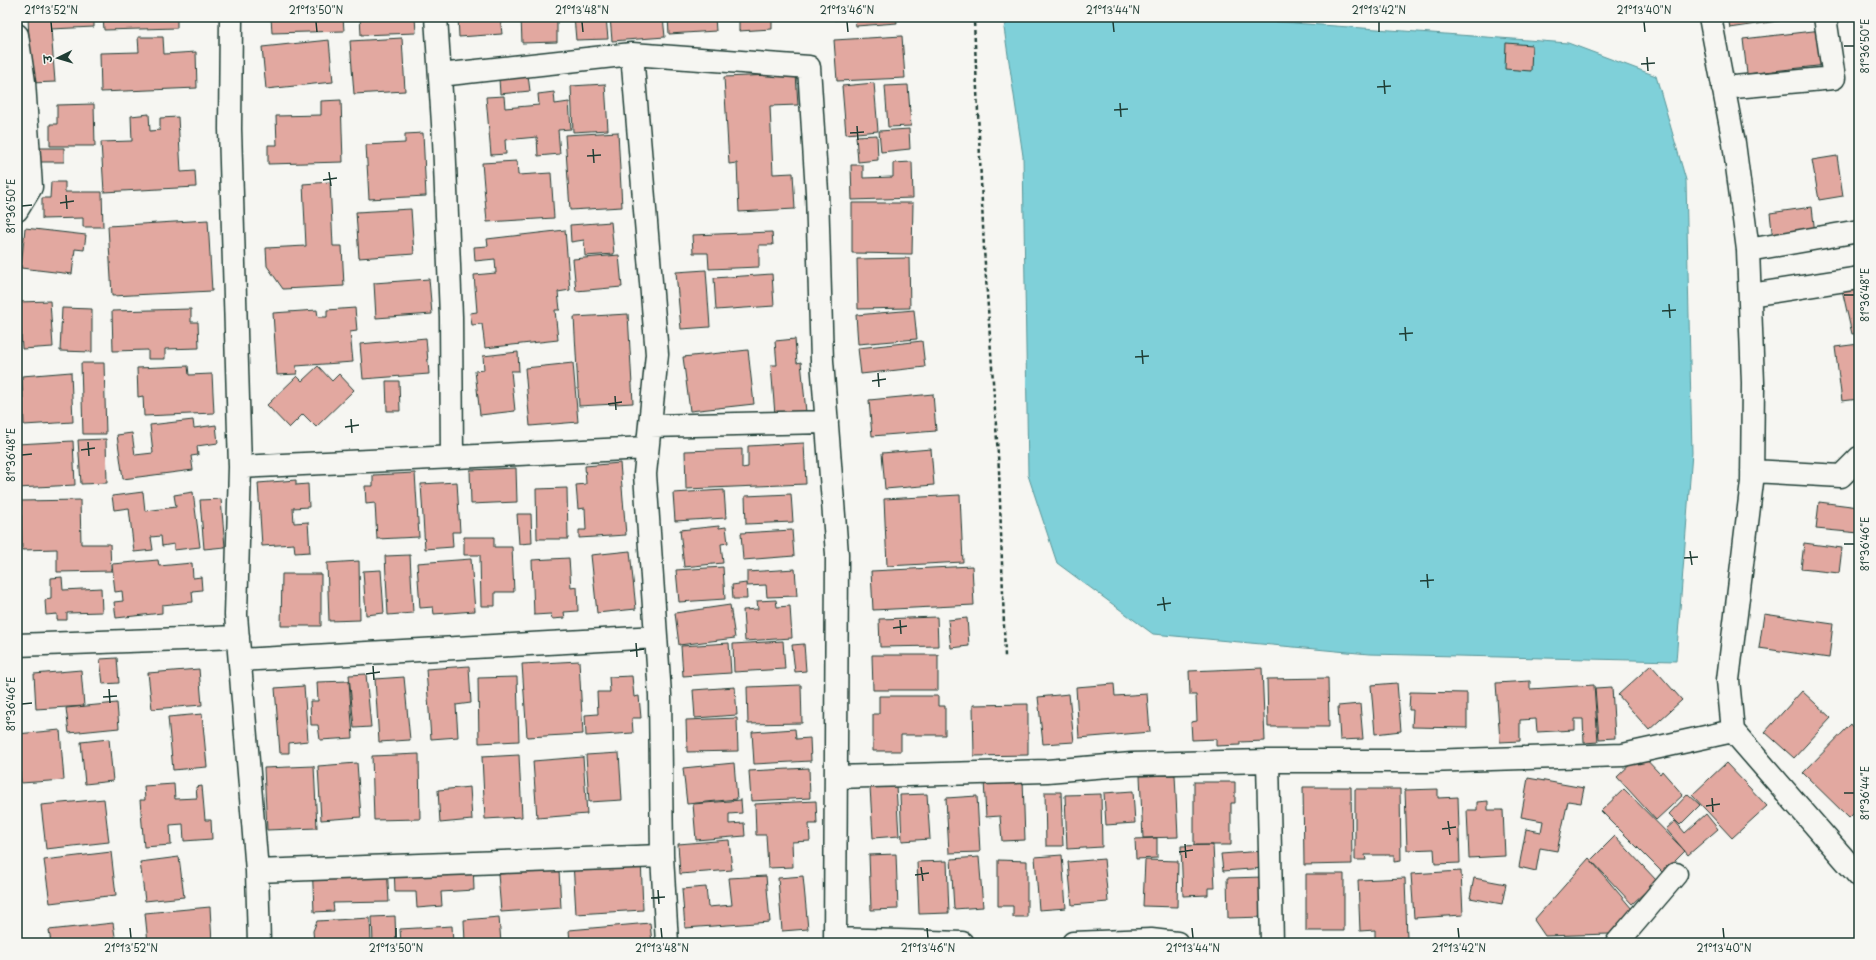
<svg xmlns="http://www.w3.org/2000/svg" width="1876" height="960" font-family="'Playpen Sans','Playpen Sans Deva',sans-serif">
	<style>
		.water { fill: #7fd0d9; stroke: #599597 }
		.building { fill: #e2a8a0; stroke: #1f3d34 }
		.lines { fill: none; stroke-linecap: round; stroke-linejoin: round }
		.minor-casing { stroke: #1f3d34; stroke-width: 25 }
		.path { stroke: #1f3d34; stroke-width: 2.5; stroke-dasharray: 4 3; stroke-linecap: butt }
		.minor { stroke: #f6f6f2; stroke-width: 22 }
		.ticks { fill: none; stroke: #1f3d34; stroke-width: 1.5 }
		.neatline { fill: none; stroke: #1f3d34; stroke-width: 1.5 }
		.ticks-label { font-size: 10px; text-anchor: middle; fill: #1f3d34 }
	</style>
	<rect width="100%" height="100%" fill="#f6f6f2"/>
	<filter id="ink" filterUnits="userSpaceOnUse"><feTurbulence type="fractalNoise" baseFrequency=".025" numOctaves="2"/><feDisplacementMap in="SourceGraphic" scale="8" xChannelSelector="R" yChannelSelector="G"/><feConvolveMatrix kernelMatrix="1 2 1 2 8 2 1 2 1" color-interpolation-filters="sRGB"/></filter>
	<g filter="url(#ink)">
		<!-- water -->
		<path class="water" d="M1010,17H1212L1568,43L1656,76L1686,180L1692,453L1676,661L1369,654L1153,634L1057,563L1028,475L1023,156L1004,28Z"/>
		<!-- building -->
		<path class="building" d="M28,17H94V27L51,29L55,82L31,83Z
			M103,17H177V28L104,30Z
			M271,17H343L344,31L272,33Z
			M360,17H415L416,33L361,35Z
			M458,17H500L502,34L459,37Z
			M521,17H557V42L522,43Z
			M574,17H606L608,39L576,40Z
			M610,17H663L665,37L612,41Z
			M668,17H715L716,31L669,34Z
			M739,17H772V29L739,31Z
			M833,17H896L897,23L856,26L855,19L834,20Z
			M1728,17H1805L1730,28Z
			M1822,30L1826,65L1747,74L1743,39Z
			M902,36L905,78L837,81L834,40Z
			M138,37H163L164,54L196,52L197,88L101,92L100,53L139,52Z
			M402,38L405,91L354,94L350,41Z
			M329,40L333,82L266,89L262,47Z
			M1506,43L1532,45L1531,71L1505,69Z
			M796,74L798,105L770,106L773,174L793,173L795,209L739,212L737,163L729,164L724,77Z
			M528,75L530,91L500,94L499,79Z
			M874,83L878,131L846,134L842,86Z
			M605,84L608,130L573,132L571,86Z
			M908,85L911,126L888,127L885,86Z
			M554,92L555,104L569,102L571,129L558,130L560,154L538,156L537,137L505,140L506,154L491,155L486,97L504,96L505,108L539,105L538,94Z
			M341,100L343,162L268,164V145H277L276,116L321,115V101Z
			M94,104L95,146H50V124H57V105Z
			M149,114L150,131L160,130V118L178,117L181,172L195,171L196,187L104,192L101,142L132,141L131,116Z
			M909,129L910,149L881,152L879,131Z
			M618,132L622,207L570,210L565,135Z
			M423,133L426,196L369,199L366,145L405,143V134Z
			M877,135L878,160L858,162L856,136Z
			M40,148H64V162H40Z
			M1837,156L1843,196L1819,200L1812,160Z
			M517,161L518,175L551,173L554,218L487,222L482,163Z
			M912,162L913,198L852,200L851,165H863V178L893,177V163Z
			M51,182H65V192H102L103,227H83V218L42,219V198H50Z
			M330,182L333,246H342L344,286L283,289L267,266L266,248L306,246L303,184Z
			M852,203H913L912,254L852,253Z
			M1812,207L1815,234L1773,240L1770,213Z
			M411,209L414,254L359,258L356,212Z
			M208,220L212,291L112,296L108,226Z
			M611,222L614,254L585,256L584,240L571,242L570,225Z
			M25,228L86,235L84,250L75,249L72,274L21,268Z
			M565,230L570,290L558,292L560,310H555L558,340L485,348L482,324L472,325L470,313L477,312L474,275L496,273L495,259L475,261L474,247L488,246L487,239Z
			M772,232L773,245H759V267L709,269L708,253H693L692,235Z
			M619,255L622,287L576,291L573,259Z
			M909,258L910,308L858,309L857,259Z
			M706,270L710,327L681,329L676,272Z
			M772,274L774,306L716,310L714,278Z
			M429,279L432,314L376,318L374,283Z
			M1859,281V333L1852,334L1841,285Z
			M50,301L53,347L22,349L19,302Z
			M62,308L92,309V352L60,351Z
			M355,308L357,331L350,332L353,362L296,366L297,374L277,375L273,313L317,310L318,317H327V310Z
			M191,309V322H198L199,348L165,349V359H148V350L113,351L112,311Z
			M914,310L917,339L858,344L856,315Z
			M628,314L633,403L579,406L574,317Z
			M426,338L429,374L363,379L360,344Z
			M795,339L797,363L801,362L806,412L775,415L771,365H777L775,341Z
			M922,341L925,367L861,374L858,348Z
			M1859,344V399L1842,401L1835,347Z
			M748,350L754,404L690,411L683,357Z
			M518,352L519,371H511L515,411L480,415L475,371L484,370L483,356Z
			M81,363H104L106,434H83Z
			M573,363L578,422L530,426L525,368Z
			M188,366L189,375L212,374L214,413L144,416L143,396L138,397L137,368Z
			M318,366L332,381L339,374L354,390L316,427L303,414L289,428L267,405L297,376L302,381Z
			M71,372L73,422L24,425L22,376Z
			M386,381H399L400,411H387Z
			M933,394L936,431L872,436L869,400Z
			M193,420L194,428L216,425L218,443L197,446L198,455L191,456L193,470L123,479L117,435L132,433L135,455L153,453L150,425Z
			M106,439L107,483L81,484L78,440Z
			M73,441L75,485L17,488V444Z
			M804,443L806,484L686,489L685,451L742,449V468L748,467V446Z
			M931,449L934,485L885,489L882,453Z
			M620,463L626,535L579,538V530H586L585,508L578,509L576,485L586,484L585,466Z
			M516,468L517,502L471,504L470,470Z
			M415,473L419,537L377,539L375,503L366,504L365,486H373V475Z
			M296,480V485L308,484L309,507L293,508L294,523L308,522L310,552L295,553L294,544L262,546L258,483Z
			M457,482L460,532H452L453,547L425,549L421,484Z
			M567,488L568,539H537L536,489Z
			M724,490L726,518L675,521L673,493Z
			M143,492L145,511L176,507L174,495L193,492L200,547L174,550V544L162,546L161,536L151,537L153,550L134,552L129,508L114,510L112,496Z
			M791,494L793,522L746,524L745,496Z
			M960,495L963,562L887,566L884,499Z
			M221,499L225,547L204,549L200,500Z
			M80,500L81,544H110L111,571L57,572V549L22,550L21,501Z
			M1819,502L1859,507V533L1816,529Z
			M517,514H531L532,543L519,544Z
			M719,526V528L726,527L728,543L721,544L723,563L684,567L680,530Z
			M792,530L794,556L743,560L741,533Z
			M464,537H494V547H512L514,592H495V606H481L480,555H464Z
			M1804,543L1842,548L1839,573L1801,569Z
			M630,551L636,609L597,613L591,555Z
			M410,555L413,613L388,615L385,556Z
			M569,558L571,588L577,587L578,611L564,612L565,618L552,619L551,614L534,615L532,560Z
			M471,559L475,611L434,614L433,607L420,608L417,563Z
			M158,560L159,566L192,563L193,578L201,577L202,590L192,591L193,602L162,605V613L116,618L114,602L123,601L122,591L115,592L112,564Z
			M359,561L360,620L329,621L327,563Z
			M972,566L974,605L873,610L871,571Z
			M723,567L725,599L679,602L676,570Z
			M795,569L797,596L767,597L766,585L747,586V572Z
			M381,570L384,613L366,615L363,571Z
			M282,574H321V626H281Z
			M62,577L63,590L101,588L102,612L67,613V620H57V614L46,615L45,600L51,599V578Z
			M746,583L747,599H733L732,585Z
			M776,600L777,607L790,606L792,638L745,641L743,610L758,609L757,601Z
			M730,605L735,638L679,645L675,613Z
			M1764,614L1833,624L1829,658L1759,648Z
			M937,617L938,646L880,647L879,619Z
			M967,618L969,646L951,648L948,620Z
			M783,641L785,669L734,672L733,644Z
			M729,643L731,673L683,676L681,646Z
			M804,644L806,671L795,672L792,645Z
			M872,655H938V690H873Z
			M117,658L119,683L103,684L100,659Z
			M579,661L583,734L527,737L522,664Z
			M1651,665L1682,700L1649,730L1618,695Z
			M469,666L471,703L456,705L458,737L431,739L426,669Z
			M1262,668L1265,741L1240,742V745L1216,746V739L1192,740L1191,722L1197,721L1196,695H1190L1189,671Z
			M199,669L202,705L152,709L148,673Z
			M81,670L84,706L36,709L34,674Z
			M366,674L371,727L354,728L349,675Z
			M632,676L634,697L639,696L641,718H632L633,733L586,736L585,715L598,714L597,692H610L609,677Z
			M404,677L410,740L379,742L375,679Z
			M517,677L519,741L479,743L478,678Z
			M1328,678L1329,727H1268L1267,679Z
			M349,681L353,738L320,740L318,725H311L310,701H318L317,682Z
			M1530,681V689L1594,685L1598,742L1584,743L1583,719H1575V730L1537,732L1536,719L1520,720V741L1500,742L1496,683Z
			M1397,683L1401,731L1375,734L1371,685Z
			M1114,684L1115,696L1147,694L1150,732L1079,738L1076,687Z
			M801,685L802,723L748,724L747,687Z
			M304,686L308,741L289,743V753H280L275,688Z
			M735,687L737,715L695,718L693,690Z
			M1612,687L1615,738L1599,739L1595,688Z
			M1802,691L1831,718L1794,758L1765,732Z
			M1410,692L1467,693V728L1412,727L1413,710H1409Z
			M1069,694L1074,742L1043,744L1038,697Z
			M879,696H938V706H945V735H901V751H873V714H879Z
			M117,703L119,728L69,733L66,708Z
			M1028,704V755L974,756L973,705Z
			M1360,704L1363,739L1340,740L1338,706Z
			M202,714L207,767L173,770L168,717Z
			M737,718L738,751L687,752L686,720Z
			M1851,724L1859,735V808L1849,818L1803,773Z
			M795,729L796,739L810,738L811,761L754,764L752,732Z
			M60,730L64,780L21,783L17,734Z
			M109,739L113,781L85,784L81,742Z
			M619,753L622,800L589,802L586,755Z
			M419,754L420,819L374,820L372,756Z
			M1641,754L1660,774L1662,771L1683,795L1656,820L1617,777Z
			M519,755L522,817L485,819L482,757Z
			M583,757L587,814L537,818L533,761Z
			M357,763L361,817L321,820L318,766Z
			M734,763L737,799L687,804L683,768Z
			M1726,763L1767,806L1732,838L1692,795Z
			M314,766L317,828L267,830L264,768Z
			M809,768L810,798L751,801L749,771Z
			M1175,775L1178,837L1143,838L1140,776Z
			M1528,778L1584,788L1581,803L1568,801L1557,851L1540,848L1536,871L1519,867L1526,829L1541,832L1543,821L1521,817Z
			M1023,779L1025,840L1002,841L1000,816L986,817L984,781Z
			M1194,782H1235V803H1231V845H1194Z
			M174,784L175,799L197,798L196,787L202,786L205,820H211L212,839L184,841L183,824L170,825L171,845L144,847L140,800H145L144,786Z
			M896,786L899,836L873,838L870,787Z
			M470,787L472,820L440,823L438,790Z
			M1303,787H1351L1352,864L1304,865Z
			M1355,789H1400L1401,861L1394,862V855H1365L1366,860H1355Z
			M1438,789V798L1458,797L1460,863L1435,864L1434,849L1407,850L1405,790Z
			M1624,789L1685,851L1663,873L1601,811Z
			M1133,791L1135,823L1106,825L1104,793Z
			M1045,792H1061L1063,846H1046Z
			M927,794L930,839L902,841L900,795Z
			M1101,794L1102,847L1067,849L1065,795Z
			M1688,794L1700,805L1680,825L1669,814Z
			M977,796L980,852L949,853L946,798Z
			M104,799L109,842L46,849L41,805Z
			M741,800L742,813L729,814V824L744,823L745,836L696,840L693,804Z
			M816,801L817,824H809L810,841L792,842L793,867L768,868L766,835H756L755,804Z
			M1488,801V810H1503L1505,856L1469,858L1467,810H1477V802Z
			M1706,814L1718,829L1688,855L1666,829L1675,821L1685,833Z
			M1615,836L1657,881L1632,904L1591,860Z
			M1157,838V858L1136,859L1135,839Z
			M729,840L732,870L680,874L678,844Z
			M1213,845L1215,888H1208V895L1183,896L1181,846Z
			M1264,851L1265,868L1223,871L1221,854Z
			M111,852L116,895L50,903L44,860Z
			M896,854L898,909L871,910L869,855Z
			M1062,855L1066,908L1039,910L1035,857Z
			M179,857L184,897L145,901L140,862Z
			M979,857L983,907L954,909L951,859Z
			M641,858L643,910L576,914L573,862Z
			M1589,858L1632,909L1609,934L1545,936L1534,920Z
			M1104,859L1108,902L1072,905L1068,862Z
			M998,860L1027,861V917H1013V906H998Z
			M1145,860L1178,861L1177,907L1143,906Z
			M312,861L387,865L389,902L333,903L334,911L314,912Z
			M947,861L949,913L919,914L917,862Z
			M473,862L474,890L441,892L442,906L417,908L416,892H395L394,867Z
			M559,870L561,908L501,912L498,874Z
			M1461,871L1463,915L1414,918L1411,874Z
			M1306,874H1344V931H1306Z
			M766,876L770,922L685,928L682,889L706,887L708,907L732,905L729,878Z
			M803,876L808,929L782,931L778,878Z
			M1264,877L1265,917L1228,918L1227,878Z
			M1405,878L1407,939L1375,940V930L1360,931L1358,880Z
			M1474,878L1506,884L1502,904L1470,898Z
			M210,907L212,943H148L145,913Z
			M395,916L396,943H373L372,917Z
			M499,917L501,943H465L464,920Z
			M370,918L371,943H314L313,931L317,921Z
			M113,923L116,943H51L49,930Z
			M650,923L652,943H570L569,930Z
			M452,926L453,943H401L400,929Z
			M749,940V943H709Z"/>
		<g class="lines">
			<!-- minor casing -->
			<g class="minor-casing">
				<path id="minor" d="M231,17L230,129L240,467L236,615L257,871L259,943
					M436,17L444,139L451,317L452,457
					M1710,17L1734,143L1748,250L1753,383L1752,482L1728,680L1733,731L1859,876
					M17,35L24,82L31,187L17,210
					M632,54L657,354L645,474L660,695L662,856L667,943
					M440,75L632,54L809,67L817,192L822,361L837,554L835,943
					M1723,88L1834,78L1825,17
					M1748,250L1859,231
					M1750,295L1859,278
					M650,426L827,422
					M240,467L647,448
					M1752,471L1841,476L1859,458
					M17,645L238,637
					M240,660L656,637
					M1268,761L1272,943
					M836,777L1047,771L1132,764L1268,761H1427L1623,755L1733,731
					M257,871L662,856
					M835,939L962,943
					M1073,943L1151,940L1177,943
					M1617,943L1676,874"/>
			</g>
			<!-- path -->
			<path class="path" d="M977,17L974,21L984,249L999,470L1005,657"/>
			<!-- minor -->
			<use href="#minor" class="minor"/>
		</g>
	</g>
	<!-- ticks -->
	<path class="ticks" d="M51,22L52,32M316,22L317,32M582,22L583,32M847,22L848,32M1113,22L1114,32M1379,22V32M1644,22L1645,32M1844,46H1854M1647,57L1648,71M1641,64L1655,63M1384,80L1385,94M1377,87L1391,86M1120,103L1121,117M1114,110L1128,109M857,126L858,140M850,133L864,132M593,149L594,163M587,156L601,155M329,172L331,186M323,180L337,178M66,195L67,209M60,203L74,201M22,206L32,205M1844,295H1854M1669,304L1670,318M1662,311L1676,310M1405,327L1406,341M1399,334L1413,333M1142,350L1143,364M1135,357L1149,356M878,373L879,387M872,381L886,379M615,396L616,410M608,404L622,402M351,419L352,433M345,427L359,425M88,442L89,456M81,450L95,448M22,455L32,454M1844,544H1854M1690,551L1692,565M1684,558L1698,557M1427,574L1428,588M1420,581L1434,580M1163,597L1165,611M1157,605L1171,603M900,620L901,634M893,628L907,626M636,643L637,657M630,651L644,649M373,666L374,680M366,674L380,672M109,689L110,703M103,697L117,696M22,704L32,703M1844,793H1854M1712,798L1713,812M1706,806L1720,804M1448,821L1450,835M1442,829L1456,827M1185,844L1186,858M1179,852L1193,850M921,867L923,881M915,875L929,873M658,890L659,904M651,898L665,897M130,928L131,938M396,928V938M661,928L662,938M927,928L928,938M1192,928L1193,938M1458,928L1459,938M1723,928L1724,938"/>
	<!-- margin -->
	<rect width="1876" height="960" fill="none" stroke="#f6f6f2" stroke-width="44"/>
	<!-- north arrow -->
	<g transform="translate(58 58) rotate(265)" stroke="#f6f6f2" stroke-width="3" paint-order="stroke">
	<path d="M0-3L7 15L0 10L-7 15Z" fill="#1f3d34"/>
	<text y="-6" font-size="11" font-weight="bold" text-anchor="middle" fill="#1f3d34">उ</text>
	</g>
	<rect x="22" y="22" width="1832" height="916" class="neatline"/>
	<g class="ticks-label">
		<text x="51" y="14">21°13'52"N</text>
		<text x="316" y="14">21°13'50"N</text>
		<text x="582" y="14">21°13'48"N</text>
		<text x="847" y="14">21°13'46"N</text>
		<text x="1113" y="14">21°13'44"N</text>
		<text x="1379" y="14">21°13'42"N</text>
		<text x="1644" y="14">21°13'40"N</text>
		<text transform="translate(1865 46) rotate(-90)" y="4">81°36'50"E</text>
		<text transform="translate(11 206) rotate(-90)" y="4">81°36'50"E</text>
		<text transform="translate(1865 295) rotate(-90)" y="4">81°36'48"E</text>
		<text transform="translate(11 455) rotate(-90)" y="4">81°36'48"E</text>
		<text transform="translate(1865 544) rotate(-90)" y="4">81°36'46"E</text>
		<text transform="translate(11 704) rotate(-90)" y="4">81°36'46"E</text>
		<text transform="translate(1865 793) rotate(-90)" y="4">81°36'44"E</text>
		<text x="131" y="952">21°13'52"N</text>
		<text x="396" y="952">21°13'50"N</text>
		<text x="662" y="952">21°13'48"N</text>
		<text x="928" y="952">21°13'46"N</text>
		<text x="1193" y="952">21°13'44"N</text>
		<text x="1459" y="952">21°13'42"N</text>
		<text x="1724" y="952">21°13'40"N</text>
	</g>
</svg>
